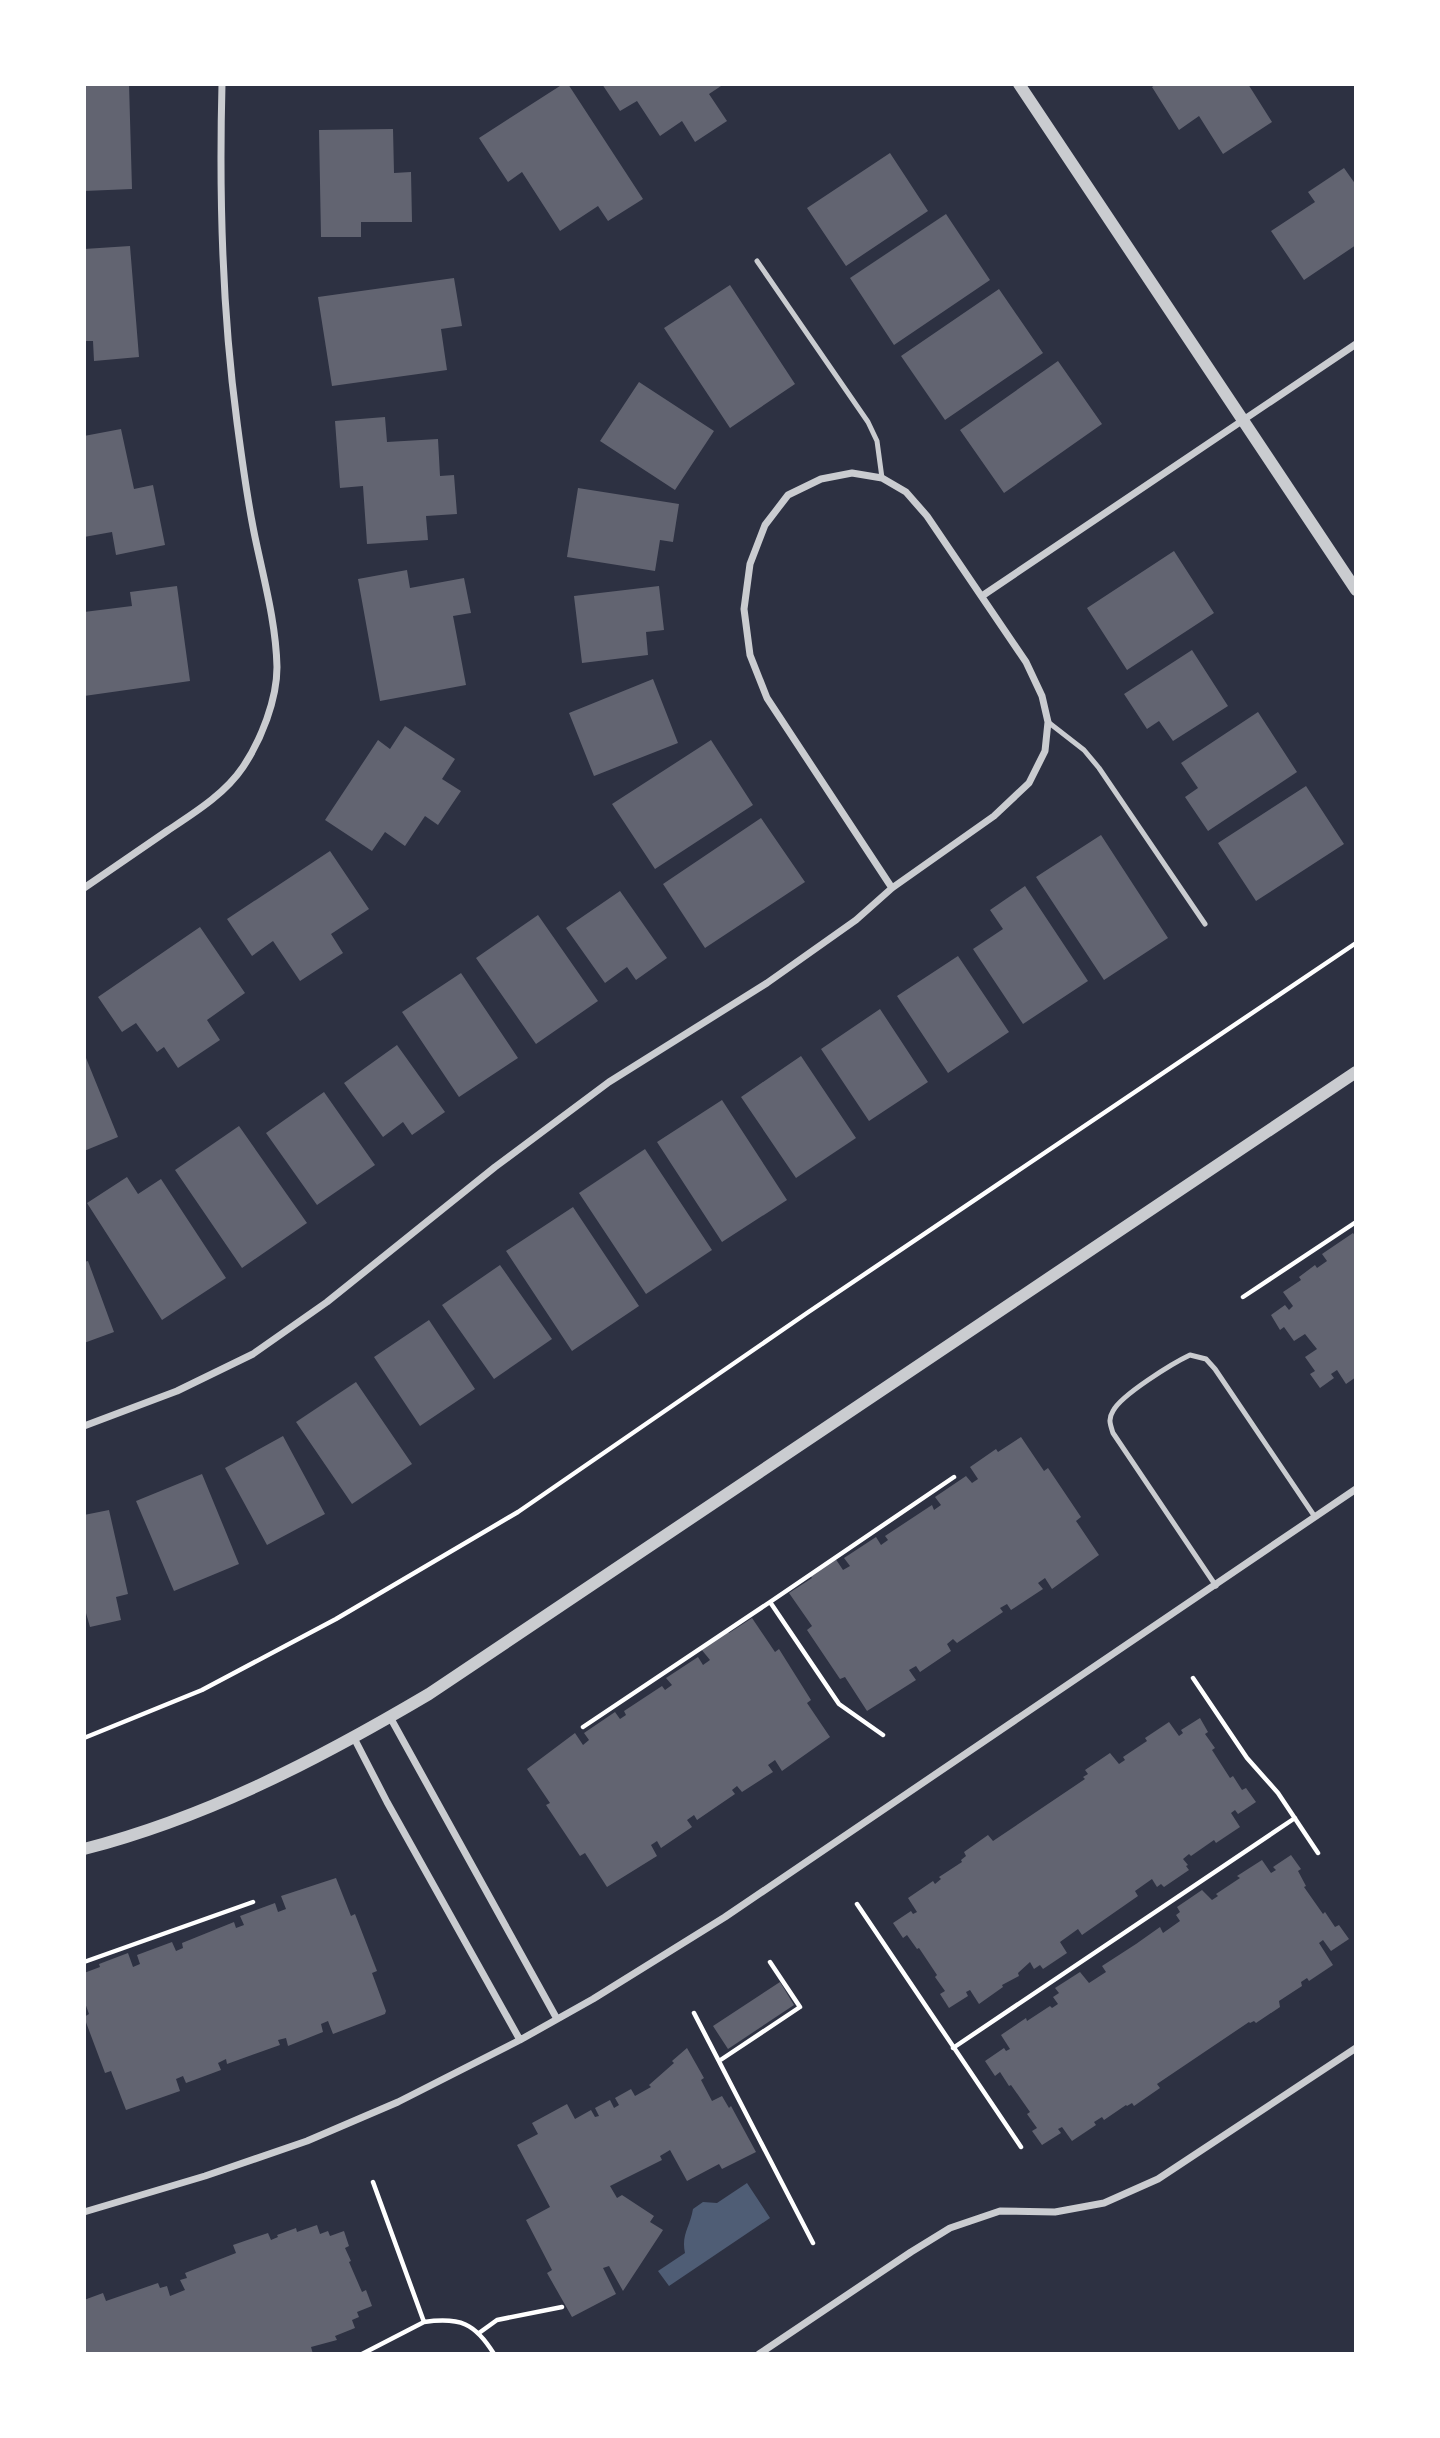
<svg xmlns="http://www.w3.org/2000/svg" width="1440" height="2438" font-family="Raleway,sans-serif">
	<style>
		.water { fill: #4f5d75 }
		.building { fill: #626471 }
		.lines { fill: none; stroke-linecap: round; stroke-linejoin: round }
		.path { stroke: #fff; stroke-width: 4.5 }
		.service { stroke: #caccd0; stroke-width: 5 }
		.minor { stroke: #caccd0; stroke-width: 7 }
		.tertiary { stroke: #caccd0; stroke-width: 12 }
	</style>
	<rect width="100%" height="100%" fill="#2d3142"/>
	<!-- water -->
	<path class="water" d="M747,2183L770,2218L669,2286L658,2271L685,2253C681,2235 690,2227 693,2209L703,2202L717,2203Z"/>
	<!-- building -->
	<path class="building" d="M84,84H129L132,189L84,191Z
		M563,84H568L643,199L608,221L598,206L560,231L522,172L508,182L479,138Z
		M602,84H724L709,94L727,121L695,142L682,121L660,136L637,101L620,111Z
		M1156,84H1248L1272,122L1223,154L1199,116L1179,130L1152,87Z
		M393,129L394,173L411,172L412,222H361V237H321L319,130Z
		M890,153L928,211L846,266L807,208Z
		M1344,168L1356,185V245L1304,280L1271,231L1315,202L1308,192Z
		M946,214L990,280L894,345L850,278Z
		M130,246L139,357L94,361L93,341H84V249Z
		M454,278L462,326L441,329L447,370L332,386L318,297Z
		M730,285L795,384L730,428L664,328Z
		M999,289L1043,353L945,420L901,356Z
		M1058,361L1102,424L1004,493L960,430Z
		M639,382L714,431L675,490L600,441Z
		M385,417L387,442L438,439L440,476L454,475L457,514L426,516L428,540L367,544L363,486L340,488L335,421Z
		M121,429L134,489L153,485L165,545L116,555L112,532L84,537V436Z
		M578,488L679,504L673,542L660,540L655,571L567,557Z
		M1174,551L1214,613L1127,670L1087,608Z
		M407,570L410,588L464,578L471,613L453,616L466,685L380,701L358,579Z
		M177,586L190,681L84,696V612L132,606L130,592Z
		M659,586L664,630L646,632L648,655L582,663L574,596Z
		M1192,650L1228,706L1173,741L1159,721L1147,729L1124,694Z
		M653,679L678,743L594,776L569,713Z
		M1258,712L1297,772L1208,831L1185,797L1198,788L1181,763Z
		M405,726L455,759L442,779L461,791L438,825L425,816L405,846L385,832L372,851L325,820L378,740L390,749Z
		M711,740L753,805L655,869L612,804Z
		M1306,786L1344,844L1256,901L1218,843Z
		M761,818L805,882L705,948L663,884Z
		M1101,835L1168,938L1104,980L1036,877Z
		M330,851L369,909L331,934L343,953L300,981L273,941L252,956L227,919Z
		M1025,886L1088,981L1023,1024L973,949L1003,929L990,910Z
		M620,891L667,958L636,980L627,967L605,983L566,928Z
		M538,915L598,1001L536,1044L476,958Z
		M200,927L245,993L207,1020L220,1040L178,1068L164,1047L157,1052L136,1023L122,1032L98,997Z
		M958,956L1009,1032L948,1073L897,996Z
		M461,973L518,1058L459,1097L402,1012Z
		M880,1009L928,1082L869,1121L821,1049Z
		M397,1045L445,1112L412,1135L403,1122L383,1137L344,1083Z
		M84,1053L118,1137L84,1151Z
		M801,1056L856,1138L796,1178L741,1097Z
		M324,1092L375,1165L317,1205L266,1133Z
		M722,1100L787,1200L722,1242L657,1142Z
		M239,1126L307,1223L242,1268L175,1170Z
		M645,1149L712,1250L646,1294L579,1193Z
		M127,1177L138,1194L161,1179L226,1278L162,1320L87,1203Z
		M573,1207L639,1306L572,1351L506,1251Z
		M1353,1233L1356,1237V1377L1346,1384L1337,1370L1331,1374L1334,1378L1320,1388L1310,1374L1315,1371L1305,1357L1317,1349L1305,1334L1294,1341L1284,1327L1280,1330L1271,1315L1285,1305L1289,1310L1293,1306L1283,1292L1301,1280L1299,1277L1315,1265L1317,1268L1327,1261L1322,1254Z
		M88,1261L114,1332L84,1343V1262Z
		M500,1265L552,1339L494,1379L442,1305Z
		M429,1320L475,1389L420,1426L374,1357Z
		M356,1382L412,1464L352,1504L296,1422Z
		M283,1436L325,1514L267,1545L225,1468Z
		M1021,1437L1044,1471L1048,1468L1081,1517L1076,1521L1099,1555L1052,1589L1045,1578L1038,1583L1043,1589L1011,1610L1007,1604L1000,1608L1003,1612L957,1643L953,1639L947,1644L951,1651L920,1672L916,1666L909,1670L916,1680L867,1711L845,1677L840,1679L807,1630L812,1626L789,1593L812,1578L810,1575L835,1558L843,1570L850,1566L844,1558L876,1537L881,1545L888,1540L885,1536L932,1505L934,1510L941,1505L935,1497L966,1476L972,1483L978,1479L970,1467L996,1449L998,1452Z
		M202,1474L239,1564L174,1591L136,1501Z
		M109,1510L128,1594L116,1597L121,1620L90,1627L84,1606V1515Z
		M752,1618L775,1652L779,1649L811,1700L807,1703L830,1737L782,1771L775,1760L768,1765L773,1772L742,1792L737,1786L732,1790L735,1794L697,1820L694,1815L687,1820L692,1827L661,1848L657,1841L651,1845L657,1856L607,1887L585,1853L580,1856L546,1805L550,1803L527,1769L575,1733L583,1745L589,1740L584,1733L615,1712L620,1719L626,1715L624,1711L662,1686L665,1690L672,1685L666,1678L698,1657L703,1665L710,1660L701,1649L727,1631L729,1633Z
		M1200,1718L1208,1732L1205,1734L1215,1748L1212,1750L1230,1778L1233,1776L1242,1790L1246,1788L1256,1802L1238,1814L1235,1810L1231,1813L1240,1827L1216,1843L1214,1840L1191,1856L1189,1854L1183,1859L1188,1865L1186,1866L1189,1870L1164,1887L1161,1884L1157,1887L1152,1879L1135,1891L1138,1896L1082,1935L1078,1929L1060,1942L1067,1953L1043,1969L1040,1965L1034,1969L1030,1962L1018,1973L1019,1976L1002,1985L1003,1987L979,2004L970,1990L966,1992L968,1996L949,2008L940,1994L945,1991L935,1977L937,1975L919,1948L917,1949L907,1935L903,1938L893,1923L911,1911L913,1914L917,1912L908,1898L933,1881L935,1884L941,1879L939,1877L962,1862L961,1860L966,1856L964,1852L988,1835L993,1841L1085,1779L1083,1777L1088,1774L1085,1770L1110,1753L1119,1764L1125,1760L1123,1757L1147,1741L1145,1738L1169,1722L1179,1736L1183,1733L1181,1730Z
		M1291,1855L1301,1869L1298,1871L1306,1886L1304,1887L1323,1914L1325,1912L1335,1927L1339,1925L1349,1939L1331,1951L1323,1940L1319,1943L1333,1965L1309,1981L1307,1978L1301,1982L1302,1986L1279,2001L1280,2007L1256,2023L1254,2021L1250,2023L1249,2022L1157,2084L1160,2088L1134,2106L1132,2103L1127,2106L1126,2105L1104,2120L1102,2117L1094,2122L1096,2125L1072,2141L1062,2127L1058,2129L1061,2133L1042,2145L1032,2131L1037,2128L1027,2114L1030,2112L1011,2085L1009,2086L1000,2072L995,2076L985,2061L1004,2048L1006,2051L1010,2049L1001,2035L1026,2018L1027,2021L1050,2006L1052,2008L1058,2004L1053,1997L1059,1993L1055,1988L1080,1972L1089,1983L1106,1972L1102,1966L1136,1944L1160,1927L1163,1933L1180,1921L1176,1915L1180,1912L1177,1907L1202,1890L1212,1900L1218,1896L1216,1894L1240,1878L1237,1876L1262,1860L1271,1873L1276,1870L1273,1867Z
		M336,1878L351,1916L355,1914L377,1971L372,1973L386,2011L385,2014L333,2034L328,2021L321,2024L323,2032L288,2046L286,2038L278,2040L280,2045L227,2064L226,2059L218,2063L221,2070L186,2083L183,2076L176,2079L180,2091L126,2110L111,2071L105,2073L84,2017L89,2014L84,2000V1973L100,1967L99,1964L128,1953L133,1967L140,1964L137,1955L172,1942L176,1951L183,1948L182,1943L234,1922L236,1928L244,1925L240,1916L275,1903L278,1912L286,1909L281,1896Z
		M780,1982L794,2005L728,2049L713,2026Z
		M687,2048L704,2078L701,2080L712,2101L722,2096L729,2108L731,2106L756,2152L722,2169L719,2164L687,2181L670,2150L660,2156L662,2160L610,2186L617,2198L622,2195L654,2216L650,2222L663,2230L623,2291L609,2266L603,2268L616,2294L572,2317L547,2273L552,2270L526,2220L550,2207L517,2145L538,2134L532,2123L567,2104L575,2119L591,2110L595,2117L599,2116L595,2108L610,2100L614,2108L619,2105L615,2098L631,2089L635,2096L651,2087L649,2085L674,2063L672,2061Z
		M317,2225L320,2234L328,2231L330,2236L344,2231L349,2246L345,2248L351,2261L349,2262L362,2292L366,2290L372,2306L357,2312L359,2317L352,2320L355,2328L335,2336L337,2340L311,2347L313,2354H84V2300L103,2293L106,2301L158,2283L160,2288L167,2286L170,2296L185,2290L180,2280L187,2278L185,2273L236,2253L233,2245L268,2233L271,2240L278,2237L277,2235L296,2228L297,2232Z"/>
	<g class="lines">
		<!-- path -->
		<path class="path" d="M1243,1297L1356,1222
			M770,1602L954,1477
			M1193,1678L1247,1758L1278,1793L1318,1853
			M583,1727L770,1602L839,1704L883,1735
			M84,1738L202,1690L336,1619L518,1512L807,1313L1356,943
			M857,1904L1021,2147
			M84,1962L253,1902
			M694,2013L813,2243
			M953,2048L1295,1818
			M719,2061L800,2007L770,1962
			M373,2182L424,2322C460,2317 475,2323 494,2354
			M479,2333L497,2320L562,2307
			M362,2354L424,2322"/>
		<!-- service -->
		<path class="service" d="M757,261L868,422L877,441L882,478
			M1048,722L1084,750L1099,768L1205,924
			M1216,1586L1113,1433C1110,1424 1108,1419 1113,1411C1121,1395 1173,1363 1190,1355L1206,1359L1215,1369L1315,1517"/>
		<!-- minor -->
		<path class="minor" d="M982,596L1356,344
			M84,888C112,869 139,850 167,831C194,813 225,794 243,767C261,740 277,700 277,667C276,623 264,580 255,537C247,499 242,460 237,422C222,310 219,197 222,84
			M84,1426L177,1391L253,1354L327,1302L495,1167L609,1082L767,983L856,920L892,888L994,816L1029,783L1045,751L1048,722L1042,696L1026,662L927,516L906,492L882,478L852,473L821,479L788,495L765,525L750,564L744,609L750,655L767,698L892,888
			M390,1717L557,2019
			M354,1738L387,1802L520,2040
			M84,2212L205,2176L307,2141L398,2102L520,2040L593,1999L725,1917L1356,1489
			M759,2354L911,2252L950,2228L1000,2211L1055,2212L1104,2203L1158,2179L1356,2048"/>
		<!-- tertiary -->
		<path class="tertiary" d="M1019,84L1356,590
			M84,1849C208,1817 319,1759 429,1694L1356,1072"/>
	</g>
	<!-- border -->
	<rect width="1440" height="2438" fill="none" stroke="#ffffff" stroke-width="172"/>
</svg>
